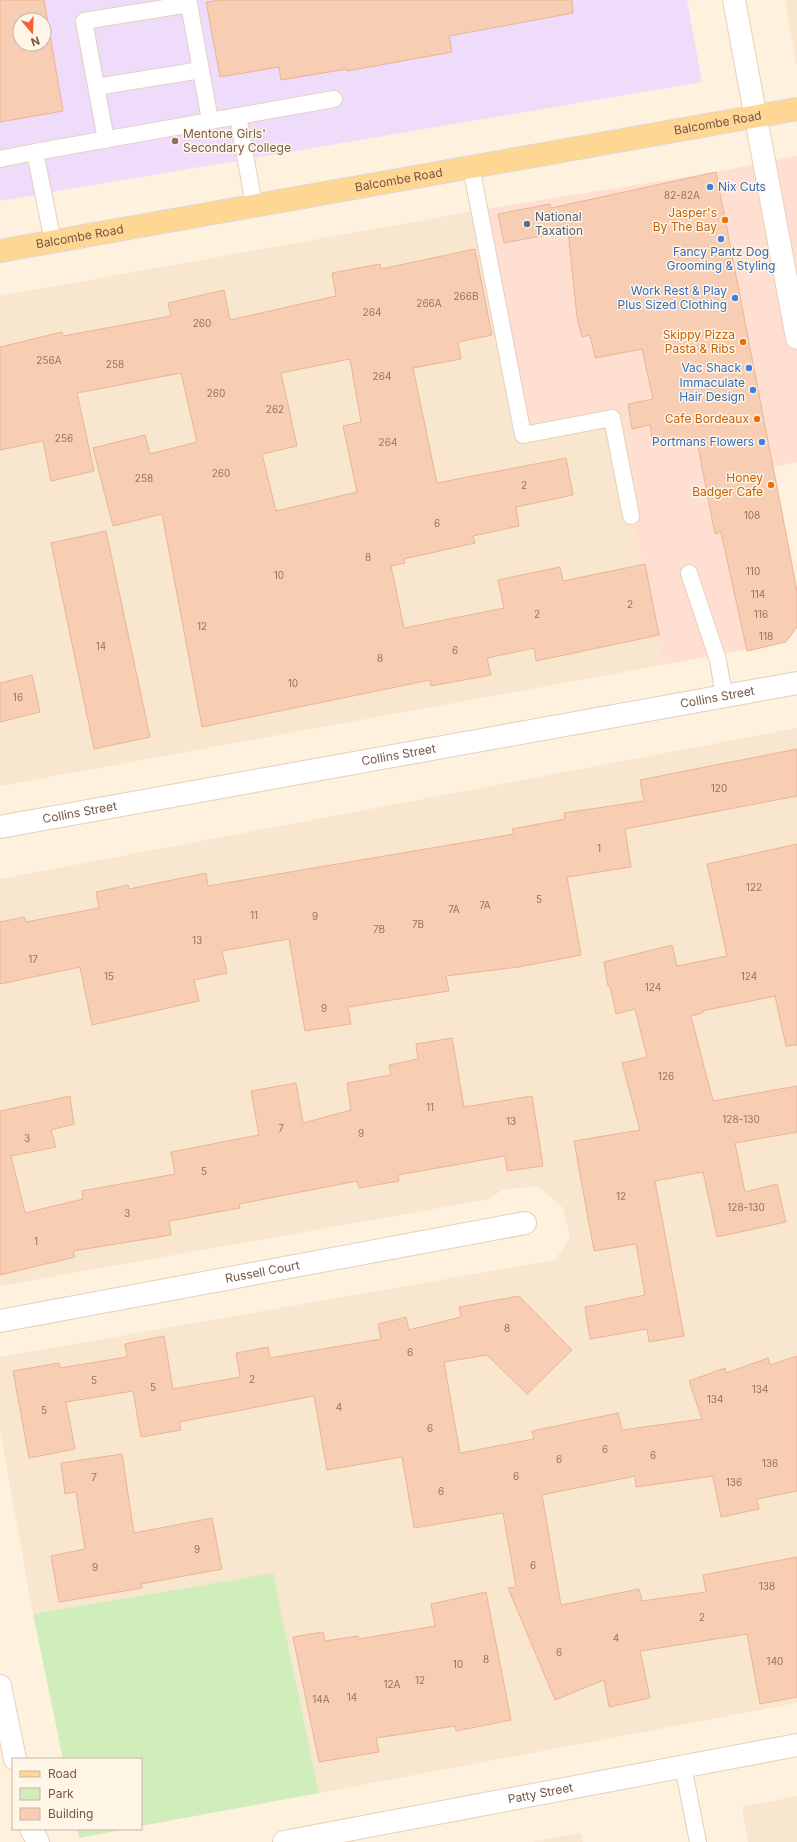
<svg xmlns="http://www.w3.org/2000/svg" width="797" height="1842" font-family="Inter,sans-serif">
	<style>
		.residential { fill: #f9e6cf }
		.commercial { fill: #ffdfd2 }
		.education { fill: #efdcfa; fill-rule: evenodd }
		.green { fill: #d0edbc }
		.building { fill: #f7ceb4; stroke: #ebb492; fill-rule: evenodd }
		.lines { fill: none; stroke-linecap: round; stroke-linejoin: round }
		.service-casing { stroke: #e5cfbd; stroke-width: 18 }
		.minor-casing { stroke: #e5cfbd; stroke-width: 24 }
		.secondary-casing { stroke: #ebd0b9; stroke-width: 24 }
		.primary-casing { stroke: #ded6d2; stroke-width: 24 }
		.service { stroke: #fff; stroke-width: 16 }
		.minor { stroke: #fff; stroke-width: 22 }
		.secondary { stroke: #fff; stroke-width: 22 }
		.primary { stroke: #ffd795; stroke-width: 22 }
		.education-dot { fill: #8d6e63; stroke: #fff6e7; stroke-width: 1.5 }
		.shop-dot { fill: #3f7fe0; stroke: #fff6e7; stroke-width: 1.5 }
		.food-dot { fill: #e8710a; stroke: #fff6e7; stroke-width: 1.5 }
		.service-dot { fill: #5c6f8a; stroke: #fff6e7; stroke-width: 1.5 }
		.labels { text-anchor: middle; stroke-width: 3; stroke-linejoin: round; paint-order: stroke }
		.number-label { font-size: 10px; fill: #977460 }
		.street-label { font-size: 12px; fill: #775644; stroke: #fff6e7 }
		.education-label { font-size: 12px; fill: #785e54; stroke: #fff6e7; text-anchor: start }
		.shop-label { font-size: 12px; fill: #366cbe; stroke: #fff6e7; text-anchor: end }
		.food-label { font-size: 12px; fill: #c56008; stroke: #fff6e7; text-anchor: end }
		.service-label { font-size: 12px; fill: #4e5e75; stroke: #fff6e7; text-anchor: start }
	</style>
	<rect width="100%" height="100%" fill="#fef2df"/>
	<!-- residential -->
	<path class="residential" d="M785,0H797V64H796Z
		M480,210L612,418L662,665L0,786V296Z
		M797,728V1703L319,1793L273,1574L33,1614L0,1431V1357L555,1260L570,1237L563,1208L538,1186L502,1190L490,1199L0,1286V879Z
		M797,1796V1842H748L742,1807Z
		M581,1833L583,1842H532Z"/>
	<!-- commercial -->
	<path class="commercial" d="M797,156V462L774,467L797,587V627L786,642L662,665L612,418L523,435L480,210L716,172Z"/>
	<!-- education -->
	<path class="education" d="M0,0H687L702,82L0,201ZM20,20H44V44H20Z"/>
	<!-- green -->
	<path class="green" d="M273,1573L319,1793L141,1826V1759H63L33,1614Z
		M77,1829H126L79,1838Z"/>
	<!-- building -->
	<path class="building" d="M0,0H44L63,111L0,122ZM20,20H44V44H20Z
		M221,0H572L573,13L449,36L452,52L347,71V69L281,80L279,67L220,77L206,2Z
		M716,172L797,591V627L786,642L747,651L721,532L715,534L696,437L653,445L650,425L632,429L628,404L653,399L642,349L595,358L590,335L582,337L577,317L568,231L504,243L498,214L550,204L551,208Z
		M475,249L492,335L458,342L461,359L413,368L437,483L566,458L573,495L516,507L519,526L473,536L475,543L404,559L405,563L391,566L404,628L504,608L498,580L560,567L563,581L645,564L659,635L536,661L534,648L487,658L491,675L431,686L430,680L202,727L162,514L113,526L93,448L145,435L150,454L197,442L181,373L77,393L94,471L51,481L43,441L0,450V347L62,332L63,336L171,316L168,303L224,290L230,320L336,296L332,273L380,264L381,269ZM350,359L361,422L343,426L357,492L276,511L262,454L297,446L281,373Z
		M106,531L150,737L94,749L51,543Z
		M32,675L40,712L0,722V683Z
		M797,749V796L625,829L631,867L567,877L581,955L519,967L446,976L449,991L348,1007L351,1024L305,1031L289,939L222,951L227,973L194,980L199,1001L92,1025L80,967L0,984V922L24,917L26,922L99,908L96,892L128,885L129,889L206,873L208,886L514,834L512,829L565,819L564,813L644,801L640,780Z
		M797,844V1045L786,1046L775,996L702,1011L703,1013L691,1016L713,1101L797,1086V1132L735,1143L745,1192L777,1184L786,1222L717,1237L703,1172L655,1181L684,1336L649,1342L647,1329L590,1339L585,1307L645,1295L636,1244L594,1251L574,1141L640,1130L622,1063L647,1057L635,1009L616,1014L610,986H608L604,962L672,945L677,966L727,956L707,864Z
		M452,1038L464,1107L532,1096L543,1166L507,1171L505,1156L398,1175L399,1181L359,1188L357,1181L239,1204L240,1208L169,1221L171,1235L73,1251L75,1257L0,1275V1111L70,1096L74,1124L51,1130L56,1147L11,1156L25,1213L83,1199L82,1191L175,1174L171,1152L259,1135L251,1091L296,1083L303,1123L351,1110L347,1083L391,1075L389,1065L418,1059L416,1044Z
		M519,1296L572,1350L527,1394L487,1355L444,1362L460,1453L534,1439L532,1431L618,1413L622,1430L702,1419L689,1381L725,1368L726,1373L768,1358L770,1365L797,1356V1491L757,1499L759,1509L721,1517L713,1476L636,1487L635,1476L542,1495L561,1605L639,1589L642,1601L706,1592L703,1575L797,1557V1697L760,1704L747,1634L640,1651L650,1698L609,1707L604,1680L555,1700L508,1588L516,1587L503,1513L414,1528L402,1457L327,1470L314,1396L179,1422L181,1430L141,1437L133,1391L66,1402L75,1449L29,1458L13,1371L59,1363L60,1368L127,1357L125,1344L164,1336L173,1389L240,1377L236,1353L268,1347L270,1358L381,1339L378,1324L406,1317L409,1330L461,1317L459,1307Z
		M122,1454L134,1533L212,1518L222,1569L141,1584L142,1588L59,1602L51,1556L85,1549L76,1492L65,1494L61,1463Z
		M486,1592L511,1720L456,1731L455,1726L376,1738L379,1752L319,1762L293,1637L323,1632L325,1641L358,1636L359,1639L435,1626L431,1604Z"/>
	<g class="lines">
		<!-- service casing -->
		<g class="service-casing">
			<path id="service" d="M96,87L201,70
				M238,116L254,205
				M106,140L84,21L189,4L210,120
				M0,159L35,152
				M471,167L523,435L612,418L631,516
				M53,242L35,152L334,99
				M689,573L718,660L724,696
				M683,1766L698,1842"/>
		</g>
		<!-- minor casing -->
		<g class="minor-casing">
			<g id="minor">
				<path id="s1" d="M0,827L797,683"/>
				<path id="s2" d="M0,1321L525,1223"/>
				<path d="M0,1686L15,1759"/>
				<path d="M31,1829L38,1842"/>
				<path id="s3" d="M284,1842L797,1745"/>
			</g>
		</g>
		<!-- secondary casing -->
		<g class="secondary-casing">
			<path id="secondary" d="M734,0L797,338"/>
		</g>
		<!-- primary casing -->
		<g class="primary-casing">
			<g id="primary">
				<path id="s4" d="M0,251L797,109"/>
			</g>
		</g>
		<!-- service -->
		<use href="#service" class="service"/>
		<!-- minor -->
		<use href="#minor" class="minor"/>
		<!-- secondary -->
		<use href="#secondary" class="secondary"/>
		<!-- primary -->
		<use href="#primary" class="primary"/>
	</g>
	<!-- markers -->
	<circle class="education-dot" cx="175" cy="141" r="4"/>
	<g class="shop-dot">
		<circle cx="710" cy="187" r="4"/>
		<circle cx="721" cy="239" r="4"/>
		<circle cx="735" cy="298" r="4"/>
		<circle cx="749" cy="368" r="4"/>
		<circle cx="753" cy="390" r="4"/>
		<circle cx="762" cy="442" r="4"/>
	</g>
	<g class="food-dot">
		<circle cx="725" cy="220" r="4"/>
		<circle cx="743" cy="342" r="4"/>
		<circle cx="757" cy="419" r="4"/>
		<circle cx="771" cy="485" r="4"/>
	</g>
	<circle class="service-dot" cx="527" cy="224" r="4"/>
	<g class="labels">
		<!-- number labels -->
		<g class="number-label">
			<text x="682" y="199">82-82A</text>
			<text x="466" y="300">266B</text>
			<text x="429" y="307">266A</text>
			<text x="372" y="316">264</text>
			<text x="202" y="327">260</text>
			<text x="49" y="364">256A</text>
			<text x="115" y="368">258</text>
			<text x="382" y="380">264</text>
			<text x="216" y="397">260</text>
			<text x="275" y="413">262</text>
			<text x="64" y="442">256</text>
			<text x="388" y="446">264</text>
			<text x="221" y="477">260</text>
			<text x="144" y="482">258</text>
			<text x="524" y="489">2</text>
			<text x="752" y="519">108</text>
			<text x="437" y="527">6</text>
			<text x="368" y="561">8</text>
			<text x="753" y="575">110</text>
			<text x="279" y="579">10</text>
			<text x="758" y="598">114</text>
			<text x="630" y="608">2</text>
			<text x="537" y="618">2</text>
			<text x="761" y="618">116</text>
			<text x="202" y="630">12</text>
			<text x="766" y="640">118</text>
			<text x="101" y="650">14</text>
			<text x="455" y="654">6</text>
			<text x="380" y="662">8</text>
			<text x="293" y="687">10</text>
			<text x="18" y="701">16</text>
			<text x="719" y="792">120</text>
			<text x="599" y="852">1</text>
			<text x="754" y="891">122</text>
			<text x="539" y="903">5</text>
			<text x="485" y="909">7A</text>
			<text x="454" y="913">7A</text>
			<text x="254" y="919">11</text>
			<text x="315" y="920">9</text>
			<text x="418" y="928">7B</text>
			<text x="379" y="933">7B</text>
			<text x="197" y="944">13</text>
			<text x="33" y="963">17</text>
			<text x="109" y="980">15</text>
			<text x="749" y="980">124</text>
			<text x="653" y="991">124</text>
			<text x="324" y="1012">9</text>
			<text x="666" y="1080">126</text>
			<text x="430" y="1111">11</text>
			<text x="741" y="1123">128-130</text>
			<text x="511" y="1125">13</text>
			<text x="281" y="1132">7</text>
			<text x="361" y="1137">9</text>
			<text x="27" y="1142">3</text>
			<text x="204" y="1175">5</text>
			<text x="621" y="1200">12</text>
			<text x="746" y="1211">128-130</text>
			<text x="127" y="1217">3</text>
			<text x="36" y="1245">1</text>
			<text x="507" y="1332">8</text>
			<text x="410" y="1356">6</text>
			<text x="252" y="1383">2</text>
			<text x="94" y="1384">5</text>
			<text x="153" y="1391">5</text>
			<text x="760" y="1393">134</text>
			<text x="715" y="1403">134</text>
			<text x="339" y="1411">4</text>
			<text x="44" y="1414">5</text>
			<text x="430" y="1432">6</text>
			<text x="605" y="1453">6</text>
			<text x="653" y="1459">6</text>
			<text x="559" y="1463">6</text>
			<text x="770" y="1467">136</text>
			<text x="516" y="1480">6</text>
			<text x="94" y="1481">7</text>
			<text x="734" y="1486">136</text>
			<text x="441" y="1495">6</text>
			<text x="197" y="1553">9</text>
			<text x="533" y="1569">6</text>
			<text x="95" y="1571">9</text>
			<text x="767" y="1590">138</text>
			<text x="702" y="1621">2</text>
			<text x="616" y="1642">4</text>
			<text x="559" y="1656">6</text>
			<text x="486" y="1663">8</text>
			<text x="775" y="1665">140</text>
			<text x="458" y="1668">10</text>
			<text x="420" y="1684">12</text>
			<text x="392" y="1688">12A</text>
			<text x="352" y="1701">14</text>
			<text x="321" y="1703">14A</text>
		</g>
		<!-- street labels -->
		<g class="street-label">
			<text dy="4" stroke="none"><textPath href="#s4" startOffset="729">Balcombe Road</textPath></text>
			<text dy="4" stroke="none"><textPath href="#s4" startOffset="405">Balcombe Road</textPath></text>
			<text dy="4" stroke="none"><textPath href="#s4" startOffset="81">Balcombe Road</textPath></text>
			<text dy="4" stroke="none"><textPath href="#s1" startOffset="729">Collins Street</textPath></text>
			<text dy="4" stroke="none"><textPath href="#s1" startOffset="405">Collins Street</textPath></text>
			<text dy="4" stroke="none"><textPath href="#s1" startOffset="81">Collins Street</textPath></text>
			<text dy="4" stroke="none"><textPath href="#s2" startOffset="267">Russell Court</textPath></text>
			<text dy="4" stroke="none"><textPath href="#s3" startOffset="261">Patty Street</textPath></text>
		</g>
		<!-- education labels -->
		<g class="education-label">
			<text x="183" y="138">Mentone Girls'<tspan x="183" dy="14">Secondary College</tspan></text>
		</g>
		<!-- shop labels -->
		<g class="shop-label">
			<text x="718" y="191" text-anchor="start">Nix Cuts</text>
			<text x="721" y="256" text-anchor="middle">Fancy Pantz Dog<tspan x="721" dy="14">Grooming &amp; Styling</tspan></text>
			<text x="727" y="295">Work Rest &amp; Play<tspan x="727" dy="14">Plus Sized Clothing</tspan></text>
			<text x="741" y="372">Vac Shack</text>
			<text x="745" y="387">Immaculate<tspan x="745" dy="14">Hair Design</tspan></text>
			<text x="754" y="446">Portmans Flowers</text>
		</g>
		<!-- food labels -->
		<g class="food-label">
			<text x="717" y="217">Jasper's<tspan x="717" dy="14">By The Bay</tspan></text>
			<text x="735" y="339">Skippy Pizza<tspan x="735" dy="14">Pasta &amp; Ribs</tspan></text>
			<text x="749" y="423">Cafe Bordeaux</text>
			<text x="763" y="482">Honey<tspan x="763" dy="14">Badger Cafe</tspan></text>
		</g>
		<!-- service labels -->
		<g class="service-label">
			<text x="535" y="221">National<tspan x="535" dy="14">Taxation</tspan></text>
		</g>
	</g>
	<!-- legend -->
	<rect x="12" y="1758" width="130" height="72" fill="#fff6e7" stroke="#c9b6a6"/>
	<rect x="20" y="1771" width="20" height="6" fill="#ffd795" stroke="#c9b6a6"/>
	<text x="48" y="1778" font-size="12" fill="#775644">Road</text>
	<rect x="20" y="1788" width="20" height="12" fill="#d0edbc" stroke="#c9b6a6"/>
	<text x="48" y="1798" font-size="12" fill="#775644">Park</text>
	<rect x="20" y="1808" width="20" height="12" fill="#f7ceb4" stroke="#c9b6a6"/>
	<text x="48" y="1818" font-size="12" fill="#775644">Building</text>
	<!-- north arrow -->
	<g transform="translate(32 32) rotate(161)"><circle r="19" fill="#fff6e7" stroke="#c9b6a6"/>
	<path d="M0-3L7 15L0 10L-7 15Z" fill="#f56137"/>
	<text y="-6" font-size="11" font-weight="bold" text-anchor="middle" fill="#775644">N</text>
	</g>
</svg>
